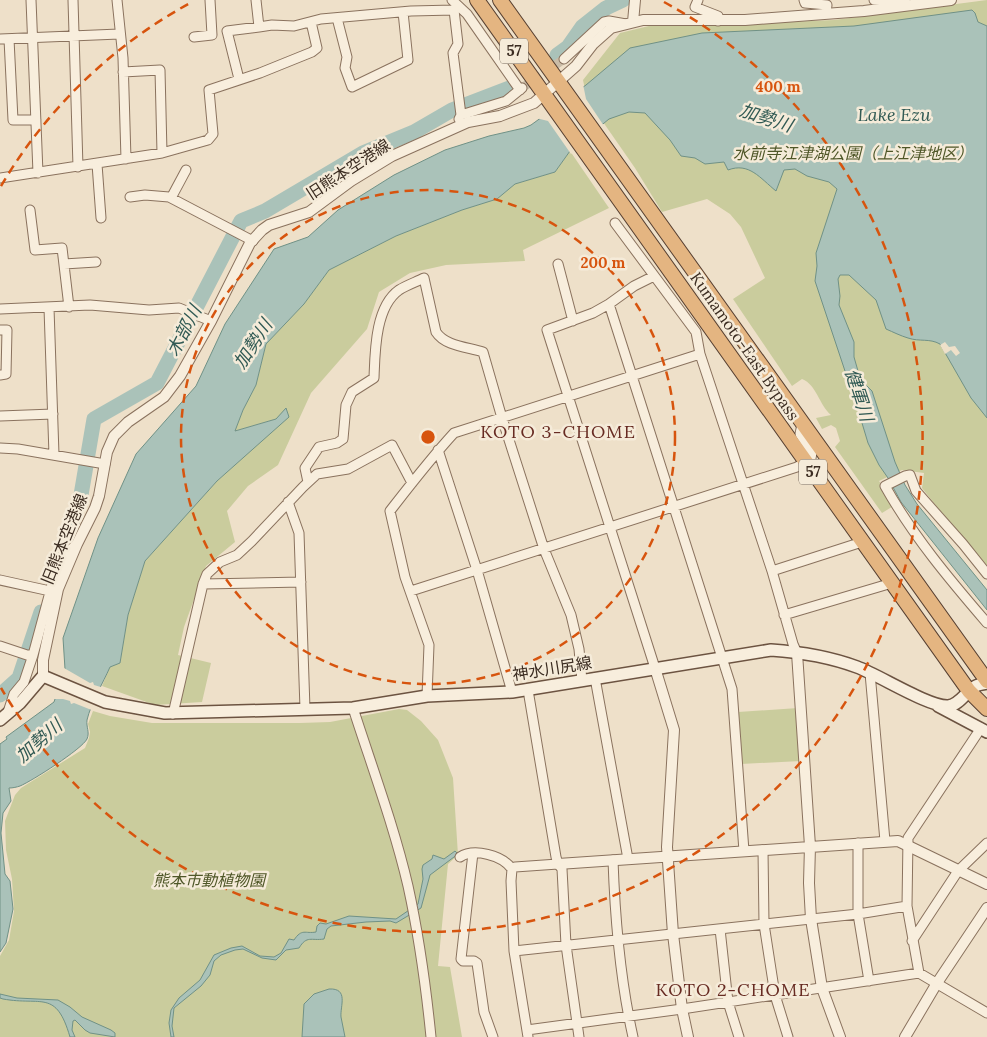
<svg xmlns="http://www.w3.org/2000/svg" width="987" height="1037" font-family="Lora,'Noto Sans JP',serif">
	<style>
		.green { fill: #cacc9d }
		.water { fill: #aac2b9; stroke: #709186 }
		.pier { fill: #eee0c9 }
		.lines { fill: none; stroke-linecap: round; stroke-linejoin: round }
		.river { stroke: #aac2b9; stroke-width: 15 }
		.minor-tunnel { stroke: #cabca7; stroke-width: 9; stroke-dasharray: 9 4.5; stroke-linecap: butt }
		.minor-casing { stroke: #8a725e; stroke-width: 11 }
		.tertiary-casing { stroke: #8a725e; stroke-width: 12 }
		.secondary-casing { stroke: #6c5341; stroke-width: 14 }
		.trunk-casing { stroke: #584132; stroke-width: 16 }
		.minor { stroke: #f8eedd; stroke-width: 9 }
		.tertiary { stroke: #f8eedd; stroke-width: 10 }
		.secondary { stroke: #f8eedd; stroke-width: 11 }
		.trunk { stroke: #e4b581; stroke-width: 14 }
		.ring { fill: none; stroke: #d7540e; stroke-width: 2.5; stroke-dasharray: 9 6 }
		.labels { text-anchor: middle; stroke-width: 5; stroke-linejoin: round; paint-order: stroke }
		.shield { fill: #f5ebd9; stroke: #736558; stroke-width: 1 }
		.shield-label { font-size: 15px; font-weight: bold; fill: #3b2c21 }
		.park-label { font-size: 16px; font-style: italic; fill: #4f5728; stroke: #f5ebd9 }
		.street-label { font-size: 16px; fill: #3b2c21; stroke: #f5ebd9 }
		.water-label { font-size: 18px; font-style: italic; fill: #315a54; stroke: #f5ebd9 }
		.neighbourhood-label { font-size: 18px; letter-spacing: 1px; fill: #672b22; stroke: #f5ebd9 }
		.centre { fill: #d7540e; stroke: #f5ebd9; stroke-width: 2.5 }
		.ring-label { font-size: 15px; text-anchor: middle; font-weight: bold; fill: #d7540e; stroke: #f5ebd9; stroke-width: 5; stroke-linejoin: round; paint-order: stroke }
	</style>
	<rect width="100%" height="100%" fill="#eee0c9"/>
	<!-- green -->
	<path class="green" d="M987,0V570L922,488L924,473L902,470L879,481L895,505L882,513L835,447L840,441L836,428L831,425L822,429L816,418L831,415C819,405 817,385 802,379L792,386L733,299L765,278L741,227L730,214L707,199L662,212L635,168L587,99L583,80L620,33L653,25H717L834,20Z
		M570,151L609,208L523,250L525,261L446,265L410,273L379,292L367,329L311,393L278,465L248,486L227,511L235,542L206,566L184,627L178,655L211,663L202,702L155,705L102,686L110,667L120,663L128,615L145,561L217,481L248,453L276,419L235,431L243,410L256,385L266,344L304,304L329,270L396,236L462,210L497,199L515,184L555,172Z
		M798,708L801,761L741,764L738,712Z
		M399,709L407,710L421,721L438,740L453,778L458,855L448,864L438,966L450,967L462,1037H0V956L9,940L14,911L12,879L6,850L5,821L15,795L21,788L85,748L89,738L90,732L88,724L93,711L110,716L152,723H300L330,722Z"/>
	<!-- water -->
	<path class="water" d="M972,10L975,13L978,22L987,26V418L971,398L940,344C929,338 920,342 908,338C901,336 893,332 886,329L876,300L849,275H840L838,279L840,296L839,305L854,342V357L858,371L863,382L872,391L895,462L905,485L917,504L987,590V610L901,502L888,478L879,465L868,443L859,413L815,281L817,266L816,253L837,189L829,182L807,176L795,169L784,170L776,191C760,178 749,162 728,170L724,162L705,164L695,158L681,156L670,140L645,113L629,112L609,119L570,151L555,172L515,184L497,199L462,210L396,236L329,270L304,304L266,344L256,385L243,410L235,431L276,419L286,408L289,417L217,481L145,561L128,615L120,663L110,667C103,683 91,703 87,720C86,727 90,732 87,739C82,749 32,781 20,786C17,787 13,788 9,788L11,801L3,813L1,833L5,874L10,881L13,909L6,943L0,952V744L7,739L6,737L54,702L65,669L63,638L98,538L136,454L196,386L225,324L274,249L308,237L338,210L394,175L445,150L489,136L524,128L531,125L586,85L630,48L702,33L854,26Z
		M455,851L458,854L430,875L421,908L396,923L390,921L366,922L331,926L327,929L324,939C311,941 307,935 299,948L286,950L276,960L262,958L243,949L235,950L221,955L214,961L210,975L201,986L174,1008L172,1026L174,1037H171L169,1023L171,1010L179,998L200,980L214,955L231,948L242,946L260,956L274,957L281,953L289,939L294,940C302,928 305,934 316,932L317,926L320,923L326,924L349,916L396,919L418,904L423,879L422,869L423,865L432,859L433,855L444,859Z
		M329,989C349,988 340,1006 341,1017C342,1024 344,1030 345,1037H302L304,1004L314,994Z
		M0,994L17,998L58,1000L70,1007L82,1017L111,1030L115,1033V1037L90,1033L85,1030L75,1020L73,1021L72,1030L75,1037H70C56,989 42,1006 3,999L0,998Z"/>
	<!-- pier -->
	<path class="pier" d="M583,84L586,99L604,126L571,154L548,121L536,118Z
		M945,342L949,347L955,346L960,353L956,356L951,350L945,354L940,345Z
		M64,668L90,683L93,682L94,685L104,688L94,711L74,703L71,704L70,701L63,699H53Z"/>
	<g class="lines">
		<!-- river -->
		<path class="river" d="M557,55L568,47L582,27L606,8L623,0
			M56,569L81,495L94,419L157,383L241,221L265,211L363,153L414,132L452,110L512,87
			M0,695L19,678L41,612"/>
		<!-- minor-tunnel -->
		<path class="minor-tunnel" d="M522,88L564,59"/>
		<!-- minor casing -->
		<g class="minor-casing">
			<path id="minor" d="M31,0L38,173
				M73,0L78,167
				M117,0L123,58L126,159
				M256,0L259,27L272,25L294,26L321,19L411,11L454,10L457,7
				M452,0L467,14L520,90
				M698,0L695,7L718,16V21
				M804,0L805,3L827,5L826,13
				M874,0H893L907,4
				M454,10L458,44L453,53L461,115
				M337,18L347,57L345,68L352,87L408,60L403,12
				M194,37L212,35L210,0
				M0,39L119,34
				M9,39L13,120H36
				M564,59L604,22L609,21L626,24
				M123,72L160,70L162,153
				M239,79L227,31L259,27
				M459,119L461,115L506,101L522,88
				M97,164L101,218
				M0,178L162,153L208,140L213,134L209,90L260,73L312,52L317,48L311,22
				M130,197L145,195L169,197L253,241
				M171,198L186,170
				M30,210L35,250L62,248L69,307
				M615,223L696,332L700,354
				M64,264L96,262
				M558,264L573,321
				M609,304L634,286L654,276
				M49,308L54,455
				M0,309L90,305L149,310L179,308L211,321
				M0,330H7L6,374L0,375
				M0,416L53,414
				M0,448L18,449L105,464
				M438,450L477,570L512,692
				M308,482L305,468L319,447L337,443L343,439L346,405L352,392L374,378C375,352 375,307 399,290C407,285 416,282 424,278L436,332C445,346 467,347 483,352L502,418L544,549L571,615L579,649L582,681
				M288,502L299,533L305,709
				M772,571L862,542
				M987,574L963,544L916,491L910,475L905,476L885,486C913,536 950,580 987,623
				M0,580L50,591
				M203,584L301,582
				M411,591L797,467L811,458L812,453L800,434L802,424
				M784,615L892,583
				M0,646L27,655H33L53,581L63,556L77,544
				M655,668L547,330L593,313L609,304L732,689L744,851
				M870,673L885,841
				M595,678L628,859
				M528,690L556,857L558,864L562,869L566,945L579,1037
				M427,696L429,645L405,577L390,511C411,484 431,458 454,433L700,354L772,571L793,644L797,653
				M353,708C372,767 394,826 408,886C419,936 426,987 431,1037
				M173,714L203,584L207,574L220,562L237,555L252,541L303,487L317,474L348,469L392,445L412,483
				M7,715L14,694L24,682L33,655
				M858,843V914L869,981
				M763,850L764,924L775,995L788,1037
				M473,853L461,959L463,961H474L477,963L484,1012L493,1037
				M460,857C474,848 502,855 512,869
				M613,860C615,919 620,979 633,1037
				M720,929L728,1002L739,1037
				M912,941L958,871L987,843
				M514,951L858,914L907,906
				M919,973L907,906L908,838L981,728
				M527,1030L682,1009L919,973L987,1013
				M528,1037L514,951L511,881L512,869L515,867L558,864"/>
		</g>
		<!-- tertiary casing -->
		<g class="tertiary-casing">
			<path id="tertiary" d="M633,22L635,0
				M797,653L810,846L809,883L811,919L822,988L840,1037
				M655,668L674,730L667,847L673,934L682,1009L688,1037
				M43,676V660L58,589L77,544L95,508L99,496L107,452L114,436L128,422L164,397L180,376L211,321L250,243L262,230L269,225L309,212L351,181L392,156L468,122L500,116L534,103L576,66L593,44L611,28L643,20H745L864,11L951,0
				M558,864L898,841L987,884
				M905,1037L937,983L987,908"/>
		</g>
		<!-- secondary casing -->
		<g class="secondary-casing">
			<path id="secondary" d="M938,706L987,732
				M0,720L20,703L43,676L105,702L165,713L353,708L427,696L512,692L771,650C800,652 830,657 857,667C879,675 929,707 948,706C960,705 966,691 976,686C979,684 984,684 987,683"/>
		</g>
		<!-- trunk casing -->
		<g class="trunk-casing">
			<path id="trunk" d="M477,0L969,691L987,709
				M500,0L987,681"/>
		</g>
		<!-- minor -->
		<use href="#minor" class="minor"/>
		<!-- tertiary -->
		<use href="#tertiary" class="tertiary"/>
		<!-- secondary -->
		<use href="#secondary" class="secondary"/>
		<!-- trunk -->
		<use href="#trunk" class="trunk"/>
	</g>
	<!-- distance rings -->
	<g class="ring">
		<circle cx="428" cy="437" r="247"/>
		<path d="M1 186A495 495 0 0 1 192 2M664 2A495 495 0 1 1 1 688"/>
	</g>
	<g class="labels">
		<!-- shield labels -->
		<g class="shield">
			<rect x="500" y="38.5" width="28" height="25" rx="4"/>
			<rect x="799" y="459.5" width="28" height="25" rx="4"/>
		</g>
		<g class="shield-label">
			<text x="514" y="56">57</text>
			<text x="813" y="477">57</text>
		</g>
		<!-- park labels -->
		<g class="park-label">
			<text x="853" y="159">水前寺江津湖公園（上江津地区）</text>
			<text x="209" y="886">熊本市動植物園</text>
		</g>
		<!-- street labels -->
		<g class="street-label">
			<text transform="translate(348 169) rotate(-33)" y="6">旧熊本空港線</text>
			<text transform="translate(745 346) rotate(55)" y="6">Kumamoto-East Bypass</text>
			<text transform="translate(64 539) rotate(-68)" y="6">旧熊本空港線</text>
			<text transform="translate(552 668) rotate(-9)" y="6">神水川尻線</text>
		</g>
		<!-- water labels -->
		<g class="water-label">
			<text x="894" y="121">Lake Ezu</text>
			<text transform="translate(766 118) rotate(18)" y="6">加勢川</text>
			<text transform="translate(184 331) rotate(-63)" y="6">木部川</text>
			<text transform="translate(253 344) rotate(-57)" y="6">加勢川</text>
			<text transform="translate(859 395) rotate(72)" y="6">健軍川</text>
			<text transform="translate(39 741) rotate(-41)" y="6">加勢川</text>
		</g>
		<!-- neighbourhood labels -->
		<g class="neighbourhood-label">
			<text x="558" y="438">KOTO 3-CHOME</text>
			<text x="733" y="996">KOTO 2-CHOME</text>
		</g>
	</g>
	<circle cx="428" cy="437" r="8" class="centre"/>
	<g class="ring-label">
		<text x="778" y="92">400 m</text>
		<text x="603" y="268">200 m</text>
	</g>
</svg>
